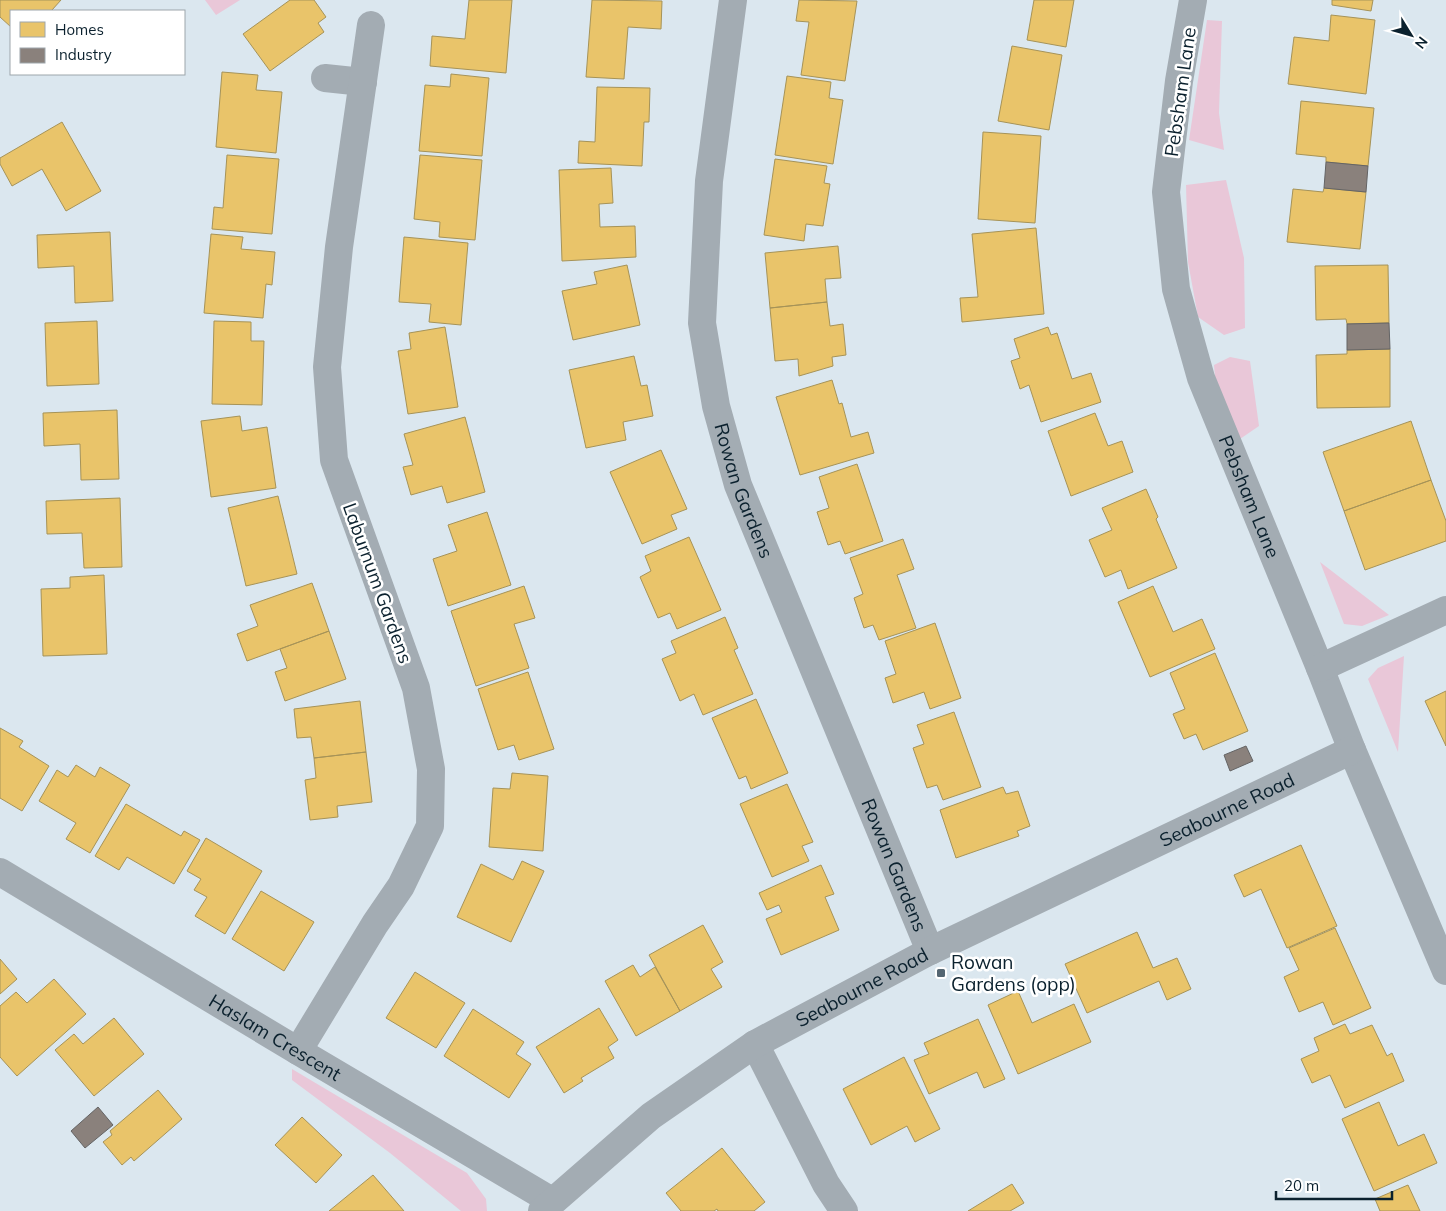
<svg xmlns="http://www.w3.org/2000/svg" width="1446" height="1211" font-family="Mulish,sans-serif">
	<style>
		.green { fill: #e9c7d8 }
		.homes { fill: #e9c46a; stroke: #a69358 }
		.industry { fill: #8a817c; stroke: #646465 }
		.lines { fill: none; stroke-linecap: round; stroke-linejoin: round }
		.minor { stroke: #a3acb3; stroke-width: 28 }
		.poi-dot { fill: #546672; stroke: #fff; stroke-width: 2 }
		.labels { text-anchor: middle; stroke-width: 5; stroke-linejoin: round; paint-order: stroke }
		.street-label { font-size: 19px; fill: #0b212e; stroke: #fff }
		.poi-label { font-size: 19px; fill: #0b212e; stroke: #fff; text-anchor: start }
	</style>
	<rect width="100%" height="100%" fill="#dbe7ef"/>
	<!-- green -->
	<path class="green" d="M205,0H240L216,15Z
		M1207,20L1222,21L1219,113L1224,150L1189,140Z
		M1226,180L1244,258L1245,328L1224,335L1198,317L1188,262L1186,185Z
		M1230,357L1250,361L1259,426L1240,439L1215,377L1214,365Z
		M1320,562L1389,615L1362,626L1344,624Z
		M1404,656L1398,752L1368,679L1378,668Z
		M292,1069L467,1173L486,1199L487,1211H461L390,1153L292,1080Z"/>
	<!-- homes -->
	<path class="homes" d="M0,0H61L52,10L53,11H11V27L0,17Z
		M290,0H314L326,17L318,23L324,32L270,71L243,34Z
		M469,0H512L506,73L430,66L432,36L465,39Z
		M592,0L662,1L661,29L628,27L624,79L586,77Z
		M799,0L857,1L845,81L801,75L809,22L796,21Z
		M1034,0H1074L1066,47L1027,40Z
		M1332,0H1373L1371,11L1332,5Z
		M1331,15L1375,20L1366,94L1288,84L1294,37L1329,41Z
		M1012,46L1062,55L1049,130L998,121Z
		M222,72L258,75L256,90L282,92L276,153L216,147Z
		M451,74L489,78L482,156L419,151L425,85L450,87Z
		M787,76L831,82L829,98L843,100L833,164L775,155Z
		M597,87L650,88L649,122H644L642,166L578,163L579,141L595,142Z
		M1301,101L1374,108L1368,166L1326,162V157L1296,154Z
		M62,122L101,191L66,211L42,169L12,186L0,164V158Z
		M983,132L1041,136L1035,223L978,219Z
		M227,155L279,159L272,234L212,229L214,207L223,208Z
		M420,155L482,160L475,240L439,237L440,222L414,219Z
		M775,159L827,166L824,183L830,184L823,226L806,224L804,241L764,235Z
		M611,168L613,203L599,204L600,227L635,226L636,257L562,261L559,170Z
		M1324,188L1366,192L1360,249L1287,242L1293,189L1323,192Z
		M1036,228L1044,314L962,322L960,298L978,297L972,234Z
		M110,232L113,301L75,303L74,266L38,268L37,235Z
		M211,234L243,237L241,249L275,252L272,285L266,284L263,318L204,313Z
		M404,237L468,243L461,325L429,322L431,304L399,302Z
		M838,246L841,278L825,279L827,302L770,308L765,253Z
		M627,265L640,325L573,340L562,291L597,284L594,272Z
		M1388,265L1389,323L1347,324L1346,319L1316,320L1315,266Z
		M827,302L830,326L843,324L846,355L832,357L833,366L799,376L798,359L775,361L770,308Z
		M97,321L99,384L47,386L45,323Z
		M214,321L251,322V341H264L262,405L212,404Z
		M445,327L458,407L408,414L398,351L411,349L409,333Z
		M1048,327L1051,335L1057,333L1072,379L1091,373L1101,402L1041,422L1029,385L1020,389L1011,361L1020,358L1014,339Z
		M1390,349V407L1317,408L1316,355L1347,354V350Z
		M634,356L641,386L647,385L653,416L623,422L626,440L586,448L569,370Z
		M832,380L839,404L842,403L851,437L868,432L874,453L800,475L776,397Z
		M117,410L119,479L81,480L80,444L44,446L43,413Z
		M1095,413L1108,446L1122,441L1133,472L1071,496L1048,431Z
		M240,416L242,431L267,427L276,488L211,497L201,421Z
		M465,417L485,492L447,503L442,486L411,495L403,467L413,465L404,434Z
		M1411,421L1431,480L1344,511L1323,452Z
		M661,450L687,509L671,515L677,529L642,544L610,472Z
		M857,464L883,541L845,554L840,541L828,545L817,512L829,508L819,477Z
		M1431,480L1446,521V541L1365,570L1344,511Z
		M1146,489L1158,517L1156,519L1177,568L1128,589L1121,570L1105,577L1089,540L1112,530L1102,508Z
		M278,496L297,574L246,586L228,508Z
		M120,498L122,567L84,568L82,533L47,534L46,501Z
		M487,512L511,585L448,606L433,559L457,551L448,525Z
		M689,537L721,610L677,629L670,613L658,618L640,577L651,571L645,556Z
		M903,539L914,569L897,575L916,628L879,640L873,625L864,628L854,598L863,594L850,558Z
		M104,575L107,654L43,656L41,589L70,588V577Z
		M312,583L329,631L247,661L237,634L258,626L250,605Z
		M524,586L535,618L514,624L529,668L476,686L451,611Z
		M1153,586L1173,632L1202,619L1215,649L1150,677L1118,602Z
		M725,617L738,648L734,650L753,694L703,715L694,694L680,701L662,659L676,653L671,641Z
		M935,623L961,698L930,709L924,692L893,703L885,678L896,674L885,641Z
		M329,631L346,679L285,701L275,672L287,668L280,649Z
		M1215,653L1248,731L1203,750L1196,734L1184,739L1173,714L1185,709L1170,673Z
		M528,672L554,749L519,760L514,745L498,750L478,689Z
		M1446,691V746L1425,701Z
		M756,699L788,773L751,789L746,776L739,779L712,718Z
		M360,701L366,752L314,758L311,737L297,738L294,709Z
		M954,712L981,787L943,800L937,785L927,788L913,748L924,744L917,725Z
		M0,728L23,741L19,747L49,766L22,811L0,798Z
		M366,752L372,802L337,806L338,817L310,820L305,780L316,778L314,758Z
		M76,765L95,777L100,767L130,785L90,853L66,839L76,823L39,801L57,770L68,777Z
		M512,773L548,776L543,851L489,847L493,788L510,789Z
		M787,784L813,842L802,846L809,861L772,877L740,804Z
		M1003,787L1006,794L1018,791L1030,826L1017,831L1019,836L956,858L940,810Z
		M126,804L181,836L184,831L200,840L174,884L127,857L119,870L95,856Z
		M206,838L262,871L225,934L195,916L207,897L194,890L201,879L187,871Z
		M1301,845L1337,926L1287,948L1261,889L1244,897L1234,875Z
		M522,861L544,871L511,942L457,917L481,864L513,880Z
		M821,865L834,894L825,897L839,930L781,955L766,919L782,912L779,905L767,910L759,893Z
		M261,891L314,922L284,971L232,939Z
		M703,925L723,962L711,969L722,987L680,1011L649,955Z
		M1335,928L1371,1008L1333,1025L1323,1002L1299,1012L1284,977L1299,970L1289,948Z
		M1137,932L1153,968L1177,958L1191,989L1167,1000L1159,981L1087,1013L1065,964Z
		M0,959L17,979L0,994Z
		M633,965L640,977L655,967L680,1011L636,1036L605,981Z
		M415,972L465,1003L436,1048L386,1018Z
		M54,979L86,1014L17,1076L0,1057V1006L16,992L27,1003Z
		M1018,991L1032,1023L1074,1004L1091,1042L1018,1074L988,1005Z
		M599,1008L618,1040L608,1047L614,1058L581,1078L583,1081L564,1093L536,1047Z
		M473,1009L524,1042L516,1054L531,1064L509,1098L444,1056Z
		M114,1018L144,1054L94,1096L55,1050L74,1034L83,1044Z
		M978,1019L1005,1079L984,1088L977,1072L929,1094L914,1060L929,1054L924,1043Z
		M1345,1024L1350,1034L1372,1025L1387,1056L1392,1053L1404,1081L1345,1108L1330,1075L1312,1083L1301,1059L1319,1051L1314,1038Z
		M904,1057L940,1129L915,1142L907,1126L871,1145L843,1089Z
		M158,1090L182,1119L134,1161L131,1157L122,1165L103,1142L112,1135L110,1131Z
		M1379,1102L1398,1146L1424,1134L1437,1163L1374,1191L1342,1119Z
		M302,1117L342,1155L316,1183L275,1145Z
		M722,1148L765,1202L754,1211H718L717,1209L714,1211H681L666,1193Z
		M373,1175L404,1211H329Z
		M1012,1184L1024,1203L1010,1211H968Z
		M1408,1185L1420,1211H1380L1375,1199Z"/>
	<!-- industry -->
	<path class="industry" d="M1326,162L1368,166L1366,192L1324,188Z
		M1389,323L1390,349L1347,350V324Z
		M1246,746L1253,761L1230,771L1224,755Z
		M98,1107L113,1125L85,1148L71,1131Z"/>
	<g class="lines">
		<!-- minor -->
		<g class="minor">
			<path id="s1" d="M733,0L709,181L702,323L716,406L738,485L930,951"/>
			<path id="s2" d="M1193,0L1179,81L1166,192L1176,289L1201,378L1320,668L1352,750L1446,971"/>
			<path d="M325,78L363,82"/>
			<path d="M1320,668L1446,610"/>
			<path id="s3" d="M0,872L298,1051L552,1201"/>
			<path d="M755,1044L826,1184L844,1211"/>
			<path d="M298,1051L375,924L401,886L430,826L431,769L416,688L334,460L327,367L339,247L371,25"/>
			<path id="s4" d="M542,1211L651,1116L755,1044L930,951L1352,750"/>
		</g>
	</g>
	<!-- markers -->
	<rect class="poi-dot" x="936" y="968" width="10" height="10" rx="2.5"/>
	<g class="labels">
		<!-- street labels -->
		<g class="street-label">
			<text transform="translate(1180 92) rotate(-82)" y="7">Pebsham Lane</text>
			<text dy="7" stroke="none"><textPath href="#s1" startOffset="498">Rowan Gardens</textPath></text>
			<text dy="7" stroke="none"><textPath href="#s2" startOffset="512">Pebsham Lane</textPath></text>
			<text transform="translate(378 583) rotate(70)" y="7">Laburnum Gardens</text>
			<text dy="7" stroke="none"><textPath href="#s4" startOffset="798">Seabourne Road</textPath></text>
			<text dy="7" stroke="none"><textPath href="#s1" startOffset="902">Rowan Gardens</textPath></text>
			<text dy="7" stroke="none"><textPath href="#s4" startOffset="392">Seabourne Road</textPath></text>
			<text dy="7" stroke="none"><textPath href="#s3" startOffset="321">Haslam Crescent</textPath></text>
		</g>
		<!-- poi labels -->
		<g class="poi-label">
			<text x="951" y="969">Rowan<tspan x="951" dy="22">Gardens (opp)</tspan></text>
		</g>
	</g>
	<!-- legend -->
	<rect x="10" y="10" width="175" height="65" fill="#ffffff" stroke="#9da6ab"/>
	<rect x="20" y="22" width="25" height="15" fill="#e9c46a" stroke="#9da6ab"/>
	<text x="55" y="35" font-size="15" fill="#0b212e">Homes</text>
	<rect x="20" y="48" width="25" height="15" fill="#8a817c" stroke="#9da6ab"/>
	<text x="55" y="60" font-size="15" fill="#0b212e">Industry</text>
	<!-- north arrow -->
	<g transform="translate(1411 35) rotate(127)" stroke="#ffffff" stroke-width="4" paint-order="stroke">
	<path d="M0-4L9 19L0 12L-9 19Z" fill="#0b212e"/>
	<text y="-8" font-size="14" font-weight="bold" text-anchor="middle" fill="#0b212e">N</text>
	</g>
	<!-- scale -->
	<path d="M1276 1191v8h116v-8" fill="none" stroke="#0b212e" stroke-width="2.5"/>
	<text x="1284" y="1191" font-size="15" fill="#0b212e" stroke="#ffffff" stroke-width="4" paint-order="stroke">20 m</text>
</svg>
